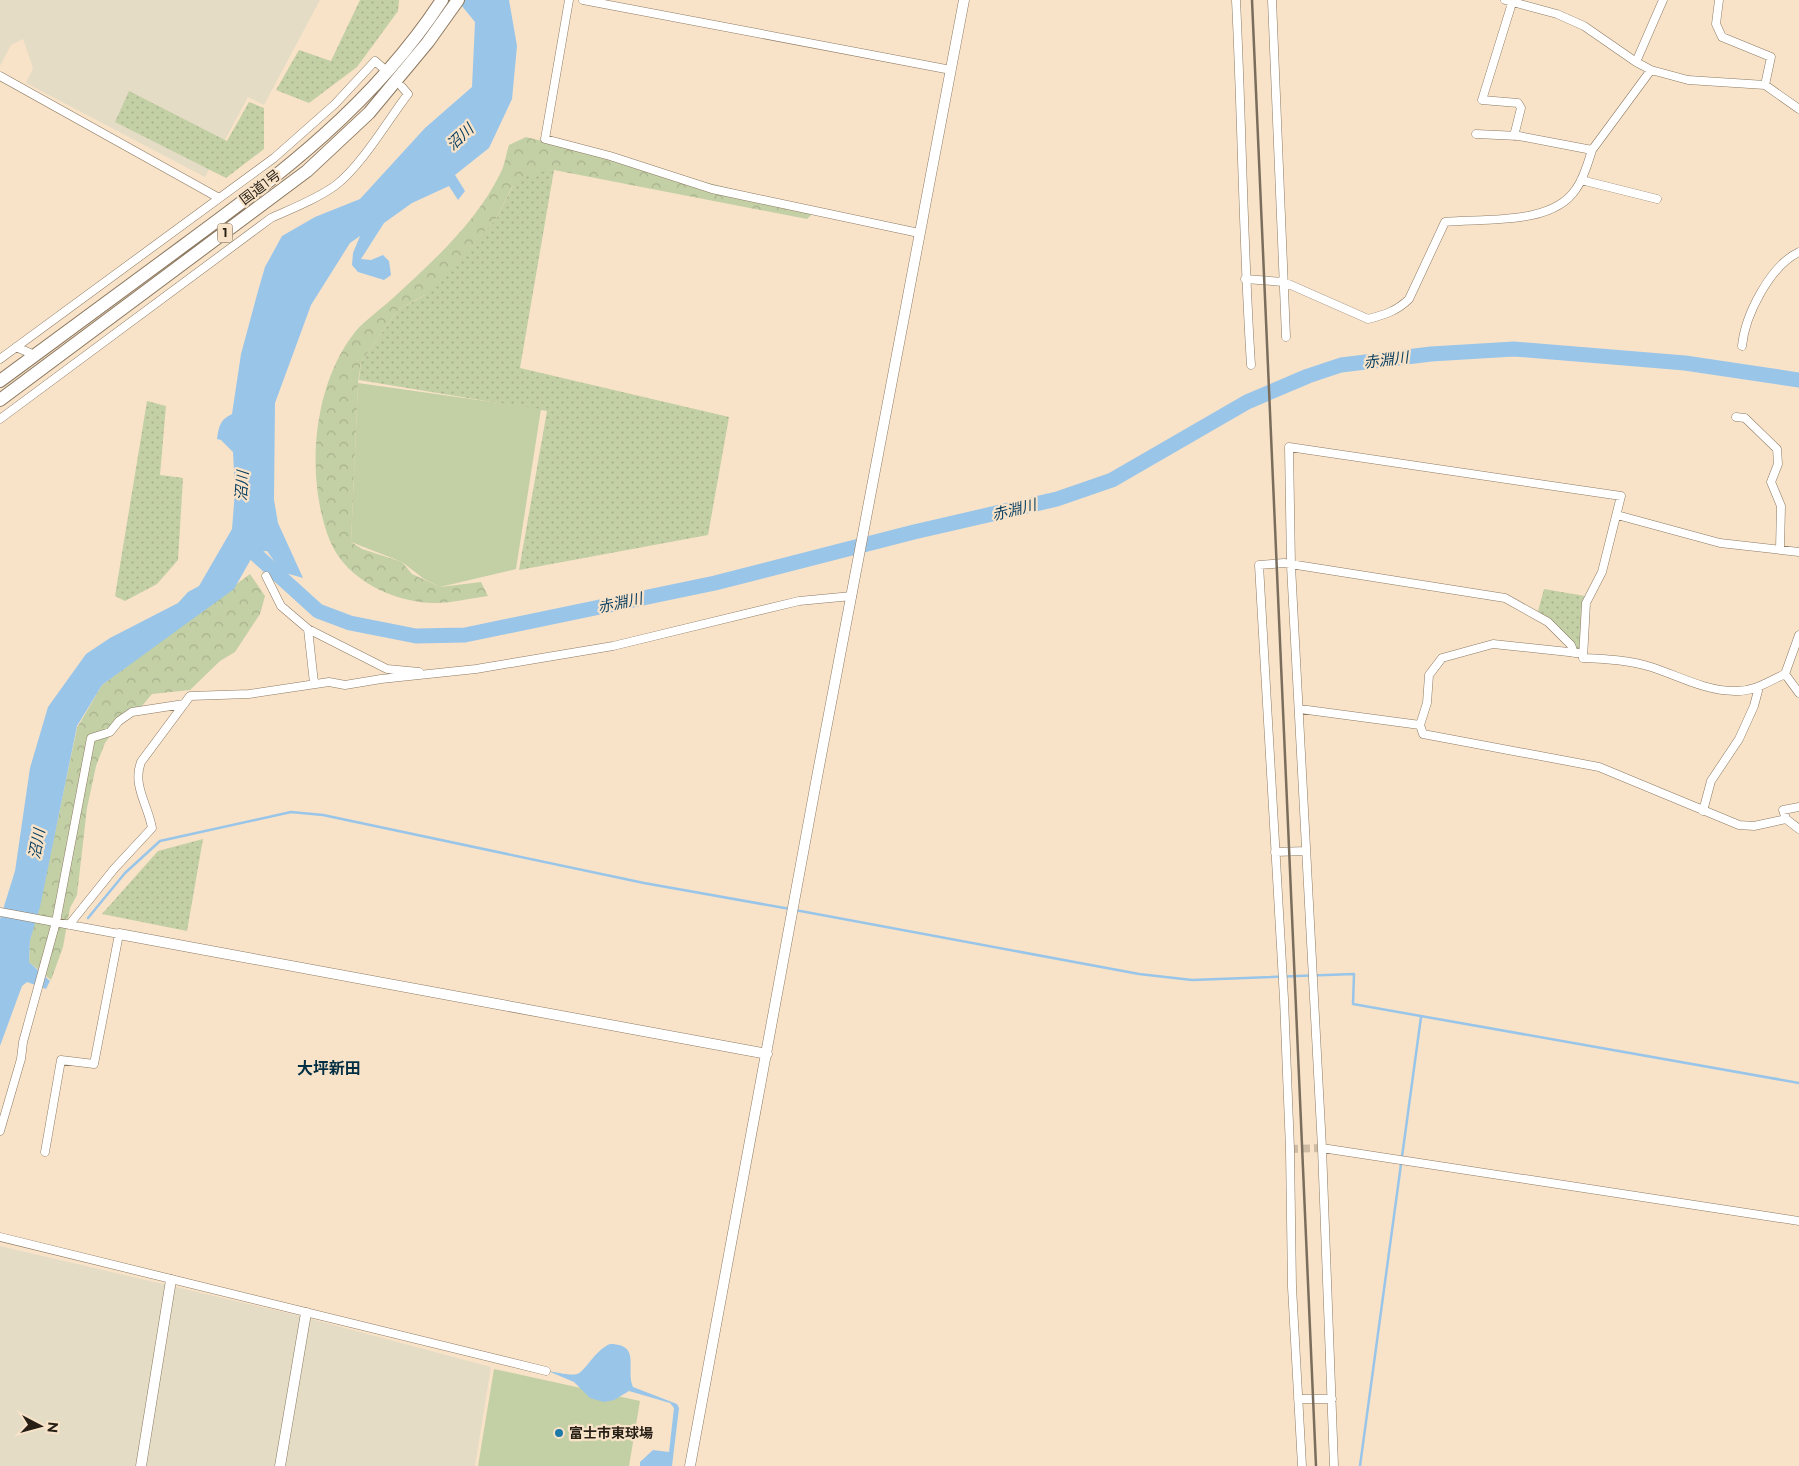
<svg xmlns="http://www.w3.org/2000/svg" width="1799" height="1466" font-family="Montserrat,'Noto Sans JP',sans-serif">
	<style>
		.industrial { fill: #e5dcc6 }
		.grass { fill: url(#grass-dots) }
		.forest { fill: url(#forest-crowns) }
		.garden { fill: #c3cfa5 }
		.water { fill: #99c5e9 }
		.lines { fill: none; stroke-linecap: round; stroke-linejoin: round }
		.stream { stroke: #99c5e9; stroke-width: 2.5 }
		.river { stroke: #99c5e9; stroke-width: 15 }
		.minor-tunnel { stroke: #cebca5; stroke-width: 8; stroke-dasharray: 8 4; stroke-linecap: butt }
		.minor-casing { stroke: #8d7a62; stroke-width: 9 }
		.tertiary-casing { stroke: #8d7a62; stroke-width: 11 }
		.trunk-casing { stroke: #8d7a62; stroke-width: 14 }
		.minor { stroke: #fff; stroke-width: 8 }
		.tertiary { stroke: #fff; stroke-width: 10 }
		.trunk { stroke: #fff; stroke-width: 12 }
		.rail { stroke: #7a6d5c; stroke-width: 2.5 }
		.poi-dot { fill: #1b7aa7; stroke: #f8e3c9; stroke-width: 2 }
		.labels { text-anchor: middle; stroke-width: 4.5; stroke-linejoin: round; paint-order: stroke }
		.shield { fill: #f8e3c9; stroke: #665a4b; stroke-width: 1 }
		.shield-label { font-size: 12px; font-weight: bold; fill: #271f15 }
		.street-label { font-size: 14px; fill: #271f15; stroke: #f8e3c9 }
		.poi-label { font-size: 14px; font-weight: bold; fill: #271f15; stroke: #f8e3c9; text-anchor: start }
		.water-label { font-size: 15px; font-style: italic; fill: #073d5f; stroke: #f8e3c9 }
		.quarter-label { font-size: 16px; font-weight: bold; fill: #012e43; stroke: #f8e3c9 }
	</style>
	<defs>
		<pattern id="grass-dots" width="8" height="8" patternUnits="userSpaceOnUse" patternTransform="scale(1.25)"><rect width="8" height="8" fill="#c3cfa5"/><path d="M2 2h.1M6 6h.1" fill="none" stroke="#a8b18d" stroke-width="1.8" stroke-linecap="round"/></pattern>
		<pattern id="forest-crowns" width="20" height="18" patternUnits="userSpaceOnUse" patternTransform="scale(1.25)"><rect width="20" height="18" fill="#c3cfa5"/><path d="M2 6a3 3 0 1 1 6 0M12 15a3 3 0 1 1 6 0" fill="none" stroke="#a8b18d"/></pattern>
	</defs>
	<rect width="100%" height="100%" fill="#f8e3c9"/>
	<!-- industrial -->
	<path class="industrial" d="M0,0H320L264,105L248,97L205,177L26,83L33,68L23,39L11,45L0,66Z
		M0,1246L300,1316L491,1367L475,1466H0Z"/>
	<!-- grass -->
	<path class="grass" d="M360,0H399L398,11L357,67L309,103L276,90L299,50L331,61Z
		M129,91L227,141L249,102L264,108V149L226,178L115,122Z
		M554,170L520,368L729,417L708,535L519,570L547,411L359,380L361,362L398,310L425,295L496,219L519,174Z
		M147,401L166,406L160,475L183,478L178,560L157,584L125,601L115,596Z
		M1544,589L1585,596L1583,654L1575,653L1571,645L1538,611Z
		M203,839L187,931L102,914L158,851Z"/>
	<!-- forest -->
	<path class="forest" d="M526,137L816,210L807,219L554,170L523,177L512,187L496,219L428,293L398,310L361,362L358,383L351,542L362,549L402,562L412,574L440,587L481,582L488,596C471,598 453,603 435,603C395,603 346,580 330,541C305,479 312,386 355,332C365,320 380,310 392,299C432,262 476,223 500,174C505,165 506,154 509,145Z
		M250,574L265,596L260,614L235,652L220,661L190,690L152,694L141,707L125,716L105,743L96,766L87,808L77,895L70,908L63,947L51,980L29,962L30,939L40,904L77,728L102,685Z"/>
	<!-- garden -->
	<path class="garden" d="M358,383L541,409L516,569L440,587L424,579L402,562L351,542Z
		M494,1369L640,1401L629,1466H478Z"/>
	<!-- water -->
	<path class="water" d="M451,0H509L517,46L512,99L489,148L455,175L465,191L458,200L449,186L412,203L384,223L361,259L371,260L383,255L389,261L391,275L384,280L358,272L352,265L353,253L360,236L350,243L311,305L275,403L274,500L278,523L303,578L282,572L267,551L255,552L234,589L102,685L77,726L40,907L30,940L29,962L50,981L46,989L27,982L22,986L0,1046V919L15,871L30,768L48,707L86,654L110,638L178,603L188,592L199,586L232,529L235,491L233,452L221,440L217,439C219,426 220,420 232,414L241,354L258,291L265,267L282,236L315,217L360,199L425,128L472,87L475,22L457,0Z
		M610,1344C642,1344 625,1370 633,1387L677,1404L679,1408L672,1466H640V1462L653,1450L669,1452L674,1408L670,1403L629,1391L614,1400L604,1402L590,1398L574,1382L548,1371C557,1372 569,1376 577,1374C585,1372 595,1350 610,1344Z"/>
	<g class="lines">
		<!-- stream -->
		<path class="stream" d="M795,910L1139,974L1192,980L1354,974L1353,1004L1799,1083
			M88,918L125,873L160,841L291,812L323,815L644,883L790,909
			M1360,1466L1421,1017"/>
		<!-- river -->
		<path class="river" d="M241,541L318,611L350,623L416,636L465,635L715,583L914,532L1057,499L1112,480L1247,402L1308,376L1341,365L1431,354L1514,349L1685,363L1799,380"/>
		<!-- minor-tunnel -->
		<path class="minor-tunnel" d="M1290,1149L1322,1148"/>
		<!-- minor casing -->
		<g class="minor-casing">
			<path id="minor" d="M569,0L545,139L610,156L712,189L919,233
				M583,0L951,70
				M1236,0C1242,122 1243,243 1251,365
				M1272,0L1286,337
				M1505,0L1557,14L1584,26L1636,62L1651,70L1688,80L1765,85L1799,109
				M1719,0L1716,24L1722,37L1771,57L1765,85
				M1512,3L1482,100L1518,103L1521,108L1514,136
				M1636,62L1663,0
				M0,76L219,198
				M1476,134L1519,136L1592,150L1651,70
				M1581,180L1657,199
				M1245,279L1284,282L1368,319C1384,315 1397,311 1409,299L1445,222C1483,218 1552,226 1576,189C1584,178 1588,163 1592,150
				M1742,346C1745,315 1770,266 1799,252
				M16,347L30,353
				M0,359L274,158L335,104L375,61L383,68
				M1736,417L1745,418L1777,449L1778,464L1771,482L1781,506L1780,549
				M0,419L271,218C293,208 317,199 336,185C362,165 388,120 408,94L402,87
				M1617,515L1720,543L1799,552
				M266,576L281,606L308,629L387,669L419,672
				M308,629L314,683
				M1578,653L1493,644L1442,658L1429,675L1427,703L1420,725L1423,734L1599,767L1739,825L1754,826L1786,819L1799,829
				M1785,674L1799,693
				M1300,709L1420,725
				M1703,811L1711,781L1739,739L1754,706L1759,687
				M1786,819L1783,810L1799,807
				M1275,852L1306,851
				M0,912L119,934L94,1064L61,1060L45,1152
				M69,925L114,869L152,828C148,805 132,785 141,762L190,696L249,694L329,682L345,685L381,679L476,669L613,646L799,601L852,596
				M0,1131L21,1059L23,1042L56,922L91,738L110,732L119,721L132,712L184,704
				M1322,1148L1799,1221
				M0,1237L546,1371
				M1298,1399H1332
				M1302,1466L1292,1287L1290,1149L1284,999L1259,565L1284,563L1505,598L1548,622L1571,645L1574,653
				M1334,1466L1322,1148L1291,566L1289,447L1621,496L1602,572L1586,603L1583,658C1605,659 1629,660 1651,667C1679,676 1705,691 1735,691C1754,692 1769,681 1785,674L1799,635"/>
		</g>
		<!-- tertiary casing -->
		<g class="tertiary-casing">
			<path id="tertiary" d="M119,934L767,1054
				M141,1466L171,1280
				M280,1466L306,1313
				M690,1466L817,777L964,0"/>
		</g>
		<!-- trunk casing -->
		<g class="trunk-casing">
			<path id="trunk" d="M0,381C61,336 122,291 183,246C281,174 374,104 442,0
				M0,400L307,171L369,113L428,42L458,0"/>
		</g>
		<!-- minor -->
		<use href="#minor" class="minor"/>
		<!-- tertiary -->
		<use href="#tertiary" class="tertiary"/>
		<!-- trunk -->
		<use href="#trunk" class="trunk"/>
		<!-- rail -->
		<path class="rail" d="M1252,0L1316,1466"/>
	</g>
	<!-- markers -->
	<circle class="poi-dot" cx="559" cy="1433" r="5"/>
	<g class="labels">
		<!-- shield labels -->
		<rect class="shield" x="217.5" y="223.5" width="15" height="19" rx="4"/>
		<g class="shield-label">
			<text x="225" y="237">1</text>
		</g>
		<!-- street labels -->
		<g class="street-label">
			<text transform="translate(260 187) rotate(-37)" y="5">国道1号</text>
		</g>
		<!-- poi labels -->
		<g class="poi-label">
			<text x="569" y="1438">富士市東球場</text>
		</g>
		<!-- water labels -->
		<g class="water-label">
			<text transform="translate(460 137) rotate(-43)" y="5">沼川</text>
			<text transform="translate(1386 360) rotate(-7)" y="5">赤淵川</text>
			<text transform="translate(242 486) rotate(-86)" y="5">沼川</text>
			<text transform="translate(1014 510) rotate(-14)" y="5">赤淵川</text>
			<text transform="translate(620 603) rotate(-12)" y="5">赤淵川</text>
			<text transform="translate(37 844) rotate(-80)" y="5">沼川</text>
		</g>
		<!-- quarter labels -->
		<g class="quarter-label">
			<text x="329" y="1074">大坪新田</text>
		</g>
	</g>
	<!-- north arrow -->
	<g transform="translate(40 1426) rotate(96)" stroke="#f8e3c9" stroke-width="4" paint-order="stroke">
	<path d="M0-4L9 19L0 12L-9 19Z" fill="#271f15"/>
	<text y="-8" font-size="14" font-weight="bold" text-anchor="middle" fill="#271f15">N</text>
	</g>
</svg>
